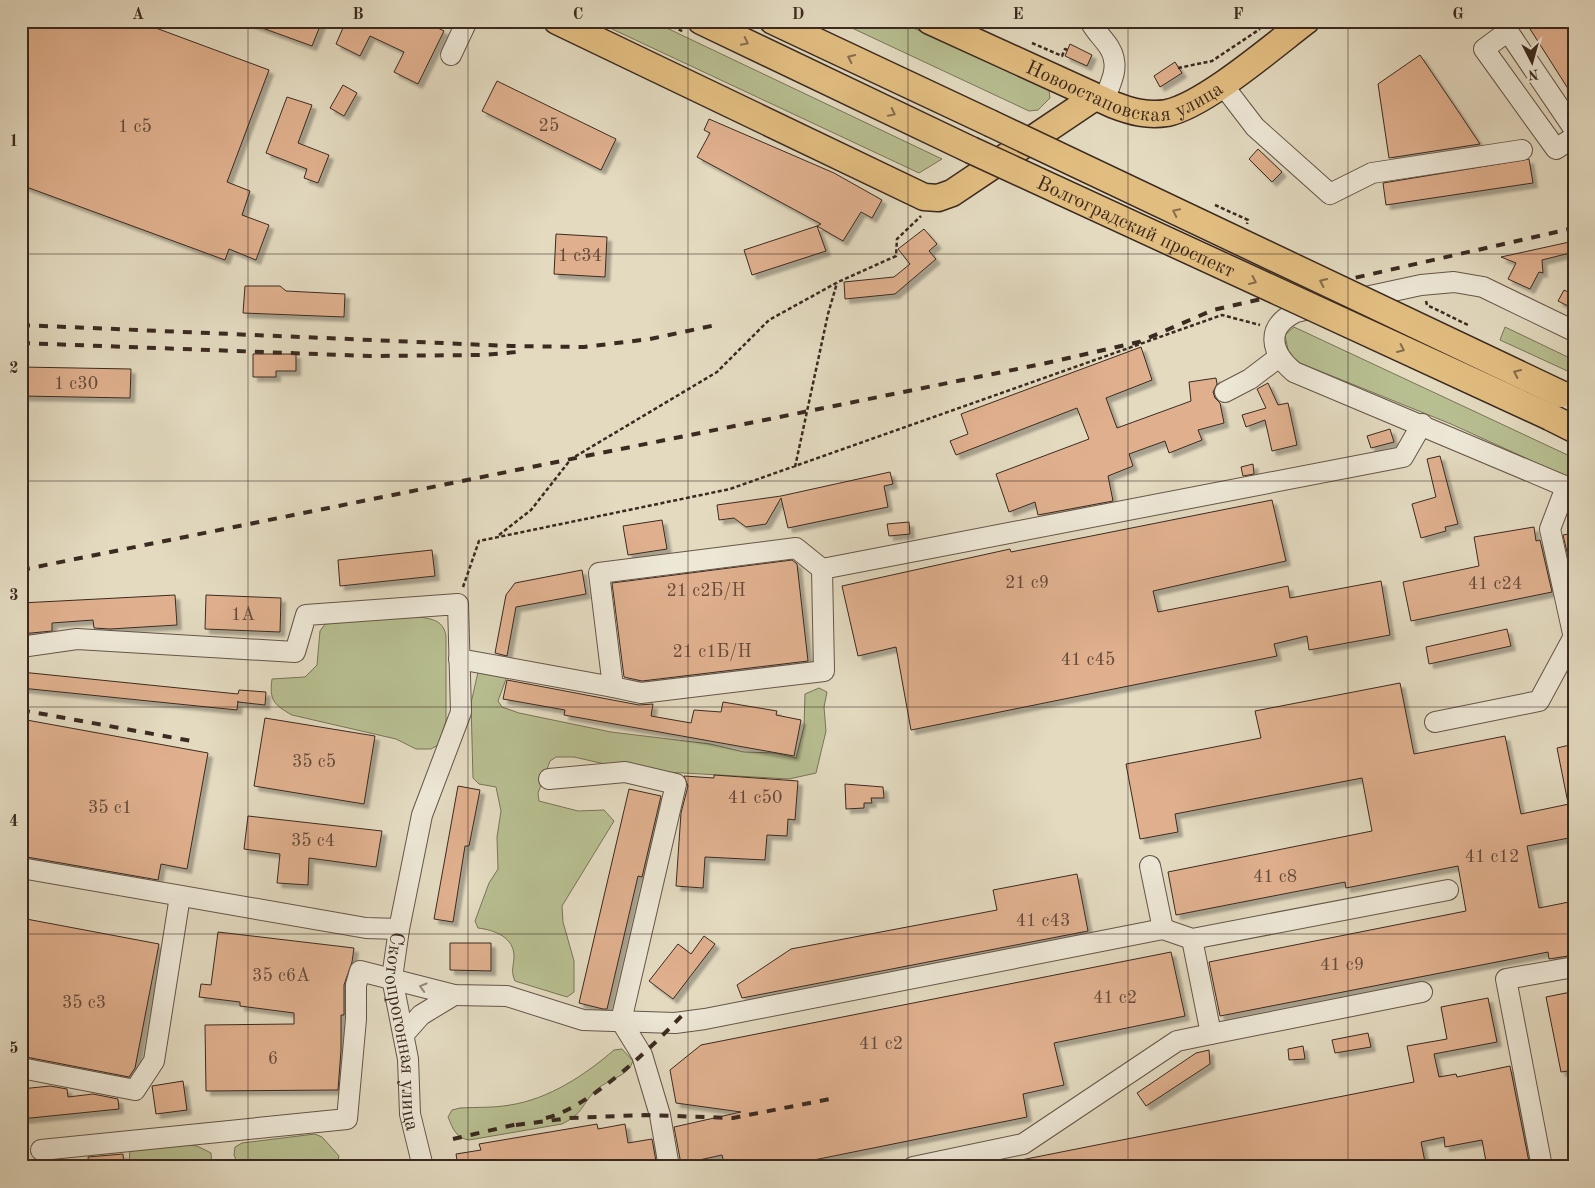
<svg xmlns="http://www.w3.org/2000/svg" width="1595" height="1188" font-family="'Old Standard TT',serif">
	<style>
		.green { fill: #b7be90; stroke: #797458 }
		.building { fill: #e0b08e; stroke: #3b2a20; filter: url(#shadow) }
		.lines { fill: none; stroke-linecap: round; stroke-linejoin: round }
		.minor-casing { stroke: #655648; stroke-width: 22 }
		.major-casing { stroke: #3b2a20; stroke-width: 29 }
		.path { stroke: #3b2a20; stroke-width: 2.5; stroke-dasharray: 4 2.5; stroke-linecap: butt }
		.minor { stroke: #ede7d6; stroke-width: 20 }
		.major { stroke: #e2bd80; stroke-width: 26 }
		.rail { stroke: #3b2a20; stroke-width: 4; stroke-dasharray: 9 9; stroke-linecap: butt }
		.major-bridge-casing { stroke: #3b2a20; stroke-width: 29; stroke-linecap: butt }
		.major-bridge { stroke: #e2bd80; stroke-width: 26 }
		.oneway { stroke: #866c4b }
		.oneway2 { stroke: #94887b }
		.grid { fill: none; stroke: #3b2a20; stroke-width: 1; stroke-opacity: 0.55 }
		.labels { text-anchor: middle; stroke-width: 4; stroke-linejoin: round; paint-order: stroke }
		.number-label { font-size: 18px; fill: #644c3c }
		.street-label { font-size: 20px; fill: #3b2a20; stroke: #ede7d6 }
		.neatline { fill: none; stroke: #3b2a20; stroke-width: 2 }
		.grid-label { font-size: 16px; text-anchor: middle; font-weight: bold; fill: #3b2a20 }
	</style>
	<defs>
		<filter id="shadow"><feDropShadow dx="4.5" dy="4.5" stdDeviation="1" flood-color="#0004"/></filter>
	</defs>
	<rect width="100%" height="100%" fill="#e3dac0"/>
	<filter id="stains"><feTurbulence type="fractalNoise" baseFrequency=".004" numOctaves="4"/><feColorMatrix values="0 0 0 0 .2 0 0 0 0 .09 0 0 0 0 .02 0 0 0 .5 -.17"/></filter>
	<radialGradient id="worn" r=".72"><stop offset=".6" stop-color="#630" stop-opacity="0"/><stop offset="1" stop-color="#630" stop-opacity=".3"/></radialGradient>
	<!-- green -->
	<path class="green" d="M595,21H652L942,159L919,173Z
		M837,21H898L1049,90L1050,98L1038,110L1029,111Z
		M1294,327L1574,458V480L1451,424L1295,361L1288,350L1285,335Z
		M1505,327L1574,360V374L1500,340Z
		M414,616C429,619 443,618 446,636V721L438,745L431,749H416L396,739L292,715C274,705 269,700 272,679L305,677L317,665L320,631L325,624Z
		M478,672L501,673L506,679L498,701L502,707L519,713L611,732L710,744L744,752L775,753L796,758L804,727L805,694L819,688L827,692L824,707L826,731L816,773L789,779L631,770L574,757H556L550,761L538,793L539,801L578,811L604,810L614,821L562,906L563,922L574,961V992L567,997L515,981C511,972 513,968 514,958C515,937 494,930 478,928L475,921L489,883L498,869L497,837L501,811L496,787L479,784L473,778L471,703Z
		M622,1049L633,1061C628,1077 608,1079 596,1090C581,1105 584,1113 562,1124L469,1140C456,1138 453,1129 448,1117L452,1110L460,1108C477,1107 494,1108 510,1105C549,1099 585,1075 614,1050Z
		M315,1134L322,1137L339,1156L337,1164L333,1167H239L234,1155L235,1147L242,1143Z
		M171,1143L197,1146L211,1153L212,1167H129L130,1148Z"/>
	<!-- building -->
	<path class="building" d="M21,21H137L269,70L227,182L250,191L242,215L269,225L256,260L229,249L225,260L21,185Z
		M243,21H322L312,46Z
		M346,21H424L444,31L418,84L394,72L404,52L370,36L360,56L336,44Z
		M1525,21H1574V98Z
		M1070,44L1092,55L1087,66L1065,56Z
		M1420,55L1458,111L1480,144L1389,158L1378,84Z
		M1175,62L1182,73L1160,87L1154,76Z
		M497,81L616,139L601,170L482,111Z
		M343,85L357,93L344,116L330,108Z
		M287,97L312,105L298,143L329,155L318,183L304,178L307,169L266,153Z
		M709,119L834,173L882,200L872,218L861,212L843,241L817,226L821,224L697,157L710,133L704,130Z
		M1258,149L1282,172L1272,182L1249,159Z
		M1529,159L1533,183L1386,205L1383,183Z
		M817,226L826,251L752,275L744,250Z
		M924,229L937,244L929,251L936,259L895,294L845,299L844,282L894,277L910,264L898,249Z
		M556,234L607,237L605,277L554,274Z
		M1574,241V252L1542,260L1543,273L1539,272L1530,289L1508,279L1516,263L1501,257Z
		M245,286H280L286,291L345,294L344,317L243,313Z
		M1564,290L1574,295V309L1558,301Z
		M1141,347L1152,380L1106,398L1117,428L1191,401L1189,382L1216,378L1217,384L1213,392L1215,398L1220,403L1224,423L1198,430L1202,440L1169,453L1165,441L1129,454L1133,466L1108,476L1113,501L1038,515L1035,502L1009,512L996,474L1089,439L1077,408L956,455L950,441L968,434L961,414Z
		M253,354H296V371H276V377H253Z
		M21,367L131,369L130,398L21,396Z
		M1268,383L1278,405L1288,403L1297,445L1272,451L1265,420L1246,427L1242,415L1266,408L1257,389Z
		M1390,429L1394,442L1371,448L1367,436Z
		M1440,456L1458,524L1445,527L1446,531L1421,538L1412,504L1436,497L1427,459Z
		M1253,464L1254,474L1243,476L1241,467Z
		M890,472L893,484L884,486L888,507L788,528L781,498L766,524L746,527L734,518L719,520L717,505L781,496Z
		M1272,500L1286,561L1153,591L1158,612L1288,586L1290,598L1381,581L1390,635L1309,650L1307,636L1274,644L1277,656L911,730L896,647L858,656L842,586L1010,549L1011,552Z
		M662,520L667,549L628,555L623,526Z
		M909,522L910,534L889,536L887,524Z
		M1534,527L1536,541L1540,540L1552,592L1411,621L1403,582L1479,566L1474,537Z
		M1574,533V582L1563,535Z
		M432,550L435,576L340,586L338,560Z
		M792,560L797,564L808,661L642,681L624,677L612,583Z
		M582,570L586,594L516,607L507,656L495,653L506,595L515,583Z
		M175,595L177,625L110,629L94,628L93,620L52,623V631L21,634V603Z
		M206,595L281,598L280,632L205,629Z
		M1507,629L1511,646L1429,664L1426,647Z
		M21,672L238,694L239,690L266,692L265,705L238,702V701L237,710L21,688Z
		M507,680L639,705L653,704L651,716L691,723L694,710L721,712L723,702L777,711L776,715L801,720L794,756L564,715L565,710L503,699Z
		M1400,683L1414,754L1505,736L1521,814L1574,803V837L1527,846L1539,908L1574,901V955L1549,959L1548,952L1220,1016L1209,962L1466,911L1458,866L1346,888L1345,882L1176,915L1168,872L1372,831L1362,778L1175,814L1178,832L1140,839L1126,764L1261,738L1255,711Z
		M265,718L375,736L364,804L254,786Z
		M21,719L208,753L187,869L161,864L158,880L21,856Z
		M1574,744V803H1568L1557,748Z
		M714,775L798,781L795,820L788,819L787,836L767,835L765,860L705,857L703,888L676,886L681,813L688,786L684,776L714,778Z
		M845,784L883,787L884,798H871L872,803H864V808L846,809Z
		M458,786L480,790L469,846H465L453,922L434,919Z
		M629,789L661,796L642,877L638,876L607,1009H603L579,1003Z
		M248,816L382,831L376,867L309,858L308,885L277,883L280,854L244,849Z
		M1077,874L1088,931L742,998L737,985L791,949L997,910L993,890Z
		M21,918L159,944L135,1068L129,1077L21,1056Z
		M218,932L354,948L352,962L344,985V1015H341V1050L338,1090L206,1091L205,1025L294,1024V1013L240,1006V1002L199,997L201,984L211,985Z
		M704,936L715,944L673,999L649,981L678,944L691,954Z
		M450,943H491V971L450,970Z
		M1171,952L1185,1016L1054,1043L1064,1085L1023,1094L1027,1117L779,1167H725L722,1155L681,1164L674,1127L741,1112L676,1103L670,1070L701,1045Z
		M1571,992L1574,1008V1070L1561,1072L1546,997Z
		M1488,998L1497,1042L1434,1054L1439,1077L1456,1074L1457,1077L1510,1066L1530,1167H1487L1482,1140L1445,1147L1444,1137L1421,1142L1426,1167H1017L1016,1161L1414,1082L1407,1046L1447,1039L1441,1007Z
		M1368,1033L1371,1047L1335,1053L1332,1040Z
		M1303,1046L1305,1059L1289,1060L1288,1049Z
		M1209,1050L1210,1064L1146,1106L1137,1093L1196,1053Z
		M183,1081L187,1110L156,1114L152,1086Z
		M50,1086L67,1089L68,1097L93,1094L118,1099L119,1109L21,1119V1089Z
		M597,1124L598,1129L625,1124L628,1143L652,1139L657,1167H458L456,1154L481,1150L479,1144Z
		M123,1154L124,1167H89L88,1157Z"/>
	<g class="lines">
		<!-- minor casing -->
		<g class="minor-casing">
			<g id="minor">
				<path d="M1090,21C1095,31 1103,38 1109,47C1121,66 1111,82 1104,100"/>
				<path d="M1501,21L1574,129"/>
				<path d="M1507,32L1484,49L1556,149L1574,137"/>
				<path d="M451,55L467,21"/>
				<path d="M1222,84L1255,127L1330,194L1372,173L1522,150"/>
				<path d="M1574,331L1483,287L1454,282L1421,285L1296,312C1265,327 1270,352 1294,372L1574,490"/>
				<path d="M1225,392L1250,379L1279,357"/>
				<path d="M1566,487L1550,529L1574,638"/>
				<path d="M822,569L824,671L641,693L613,687L599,573L796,548L822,569L1403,457L1422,424"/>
				<path id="s1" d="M21,647L77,639L295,652L306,615L458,604L461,712L422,815L399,929L392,978L408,1059L410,1114L423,1167"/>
				<path d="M459,659L613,687"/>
				<path d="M1435,722L1539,701L1573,638"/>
				<path d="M549,779L625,772L676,784L621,1021L642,1055L660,1115L669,1167"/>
				<path d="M1150,866L1163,929"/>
				<path d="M21,868L366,928L399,929"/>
				<path d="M405,1033L421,1015L454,995"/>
				<path d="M1211,1034L1422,992"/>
				<path d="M21,1068L135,1090L154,1061L180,896"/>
				<path d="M41,1150L347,1119L356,1019V985L360,971L454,995L507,996L583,1020L675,1023L705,1019L1163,929L1192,939L1448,890"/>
				<path d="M913,1167L1023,1144L1177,1041L1211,1034L1192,939"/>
				<path d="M1542,1167L1506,979L1574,967"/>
			</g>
		</g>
		<!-- major casing -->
		<g class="major-casing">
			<g id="major">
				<path d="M557,21L924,197L938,198L952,193L1095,97"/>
				<path d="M701,21L971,150"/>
				<path d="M773,21L990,123"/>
				<path id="s2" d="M930,21L1114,105C1132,112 1148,116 1167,113C1205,105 1273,46 1306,21"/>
				<path d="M1550,417L1574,429"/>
			</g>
		</g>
		<!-- path -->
		<path class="path" d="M661,21L684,32
			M1032,43L1062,56L1065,49L1068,50
			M1178,68L1212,61L1260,29
			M1215,205L1248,220L1247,224
			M1426,301L1427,305L1468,325
			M795,467L828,314L837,283
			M499,535L531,510L571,459L717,372L769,320L838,282L896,256L897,239L921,216
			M463,587L479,541L730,489L1222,315L1260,325"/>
		<!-- minor -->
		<use href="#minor" class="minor"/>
		<!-- major -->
		<use href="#major" class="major"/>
		<!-- rail -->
		<path class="rail" d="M21,325L511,346L584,347L650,339L716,325
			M21,343L370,356L484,355L517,352
			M21,570L1042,364L1139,342L1213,310L1574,228
			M21,710L197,742
			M546,1118C589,1108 656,1044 686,1011
			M516,1125L570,1118L645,1115L733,1118L835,1098
			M453,1139L522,1123"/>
		<!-- major-bridge casing -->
		<g class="major-bridge-casing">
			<g id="major-bridge">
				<path d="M990,123L1561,394"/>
				<path id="s3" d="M971,150L1550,417"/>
			</g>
		</g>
		<!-- major-bridge -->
		<use href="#major-bridge" class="major-bridge"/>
	</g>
	<!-- one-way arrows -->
	<defs><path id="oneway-chevron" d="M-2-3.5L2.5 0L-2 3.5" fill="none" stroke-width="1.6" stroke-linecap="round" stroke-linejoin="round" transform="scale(1.25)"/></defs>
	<g class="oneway">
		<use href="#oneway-chevron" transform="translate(745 42) rotate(26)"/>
		<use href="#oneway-chevron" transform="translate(851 58) rotate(-155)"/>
		<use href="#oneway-chevron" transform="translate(892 113) rotate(26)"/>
		<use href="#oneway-chevron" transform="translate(1176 212) rotate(-154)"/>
		<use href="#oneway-chevron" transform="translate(1253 281) rotate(25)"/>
		<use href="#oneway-chevron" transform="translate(1323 282) rotate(-155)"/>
		<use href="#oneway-chevron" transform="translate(1401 349) rotate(25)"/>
		<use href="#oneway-chevron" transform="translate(1517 373) rotate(-155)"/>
	</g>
	<use class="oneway2" href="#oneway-chevron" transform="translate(423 987) rotate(-164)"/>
	<!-- grid -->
	<path class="grid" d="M248,21V1167M468,21V1167M688,21V1167M908,21V1167M1128,21V1167M1348,21V1167M21,254H1574M21,481H1574M21,707H1574M21,934H1574"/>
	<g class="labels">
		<!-- number labels -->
		<g class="number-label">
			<text x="549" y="131">25</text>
			<text x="135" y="132">1 с5</text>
			<text x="580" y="261">1 с34</text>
			<text x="76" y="389">1 с30</text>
			<text x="1027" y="588">21 с9</text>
			<text x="1495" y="589">41 с24</text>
			<text x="706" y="596">21 с2Б/Н</text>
			<text x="243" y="620">1А</text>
			<text x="712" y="657">21 с1Б/Н</text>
			<text x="1088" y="665">41 c45</text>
			<text x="314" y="767">35 с5</text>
			<text x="755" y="803">41 с50</text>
			<text x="110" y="813">35 с1</text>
			<text x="313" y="846">35 с4</text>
			<text x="1492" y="862">41 с12</text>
			<text x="1275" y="882">41 с8</text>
			<text x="1043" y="926">41 с43</text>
			<text x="1342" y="970">41 с9</text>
			<text x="281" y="981">35 с6А</text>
			<text x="1115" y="1003">41 с2</text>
			<text x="84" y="1008">35 с3</text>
			<text x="881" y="1049">41 с2</text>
			<text x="273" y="1064">6</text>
		</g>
		<!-- street labels -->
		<g class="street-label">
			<text dy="7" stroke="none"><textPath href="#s2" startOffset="212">Новоостаповская улица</textPath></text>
			<text dy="7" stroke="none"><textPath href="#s3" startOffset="182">Волгоградский проспект</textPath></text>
			<text dy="7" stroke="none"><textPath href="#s1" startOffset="904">Скотопрогонная улица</textPath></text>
		</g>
	</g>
	<!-- margin -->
	<rect width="1595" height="1188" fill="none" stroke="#e3dac0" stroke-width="55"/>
	<!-- north arrow -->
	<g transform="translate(1532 62) rotate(174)" stroke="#ede7d6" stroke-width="4" paint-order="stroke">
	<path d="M0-4L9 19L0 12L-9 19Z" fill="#3b2a20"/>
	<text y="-8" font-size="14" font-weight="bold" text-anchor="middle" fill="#3b2a20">N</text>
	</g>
	<rect x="28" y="28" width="1540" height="1132" class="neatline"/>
	<g class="grid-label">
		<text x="138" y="19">A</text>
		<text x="358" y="19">B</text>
		<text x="578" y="19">C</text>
		<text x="798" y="19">D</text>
		<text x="1018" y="19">E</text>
		<text x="1238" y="19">F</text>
		<text x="1458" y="19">G</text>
		<text x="14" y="146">1</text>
		<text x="14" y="373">2</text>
		<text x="14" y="600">3</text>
		<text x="14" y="826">4</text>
		<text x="14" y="1053">5</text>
	</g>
	<rect width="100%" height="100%" filter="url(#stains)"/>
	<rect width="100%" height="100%" fill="url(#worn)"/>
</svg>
